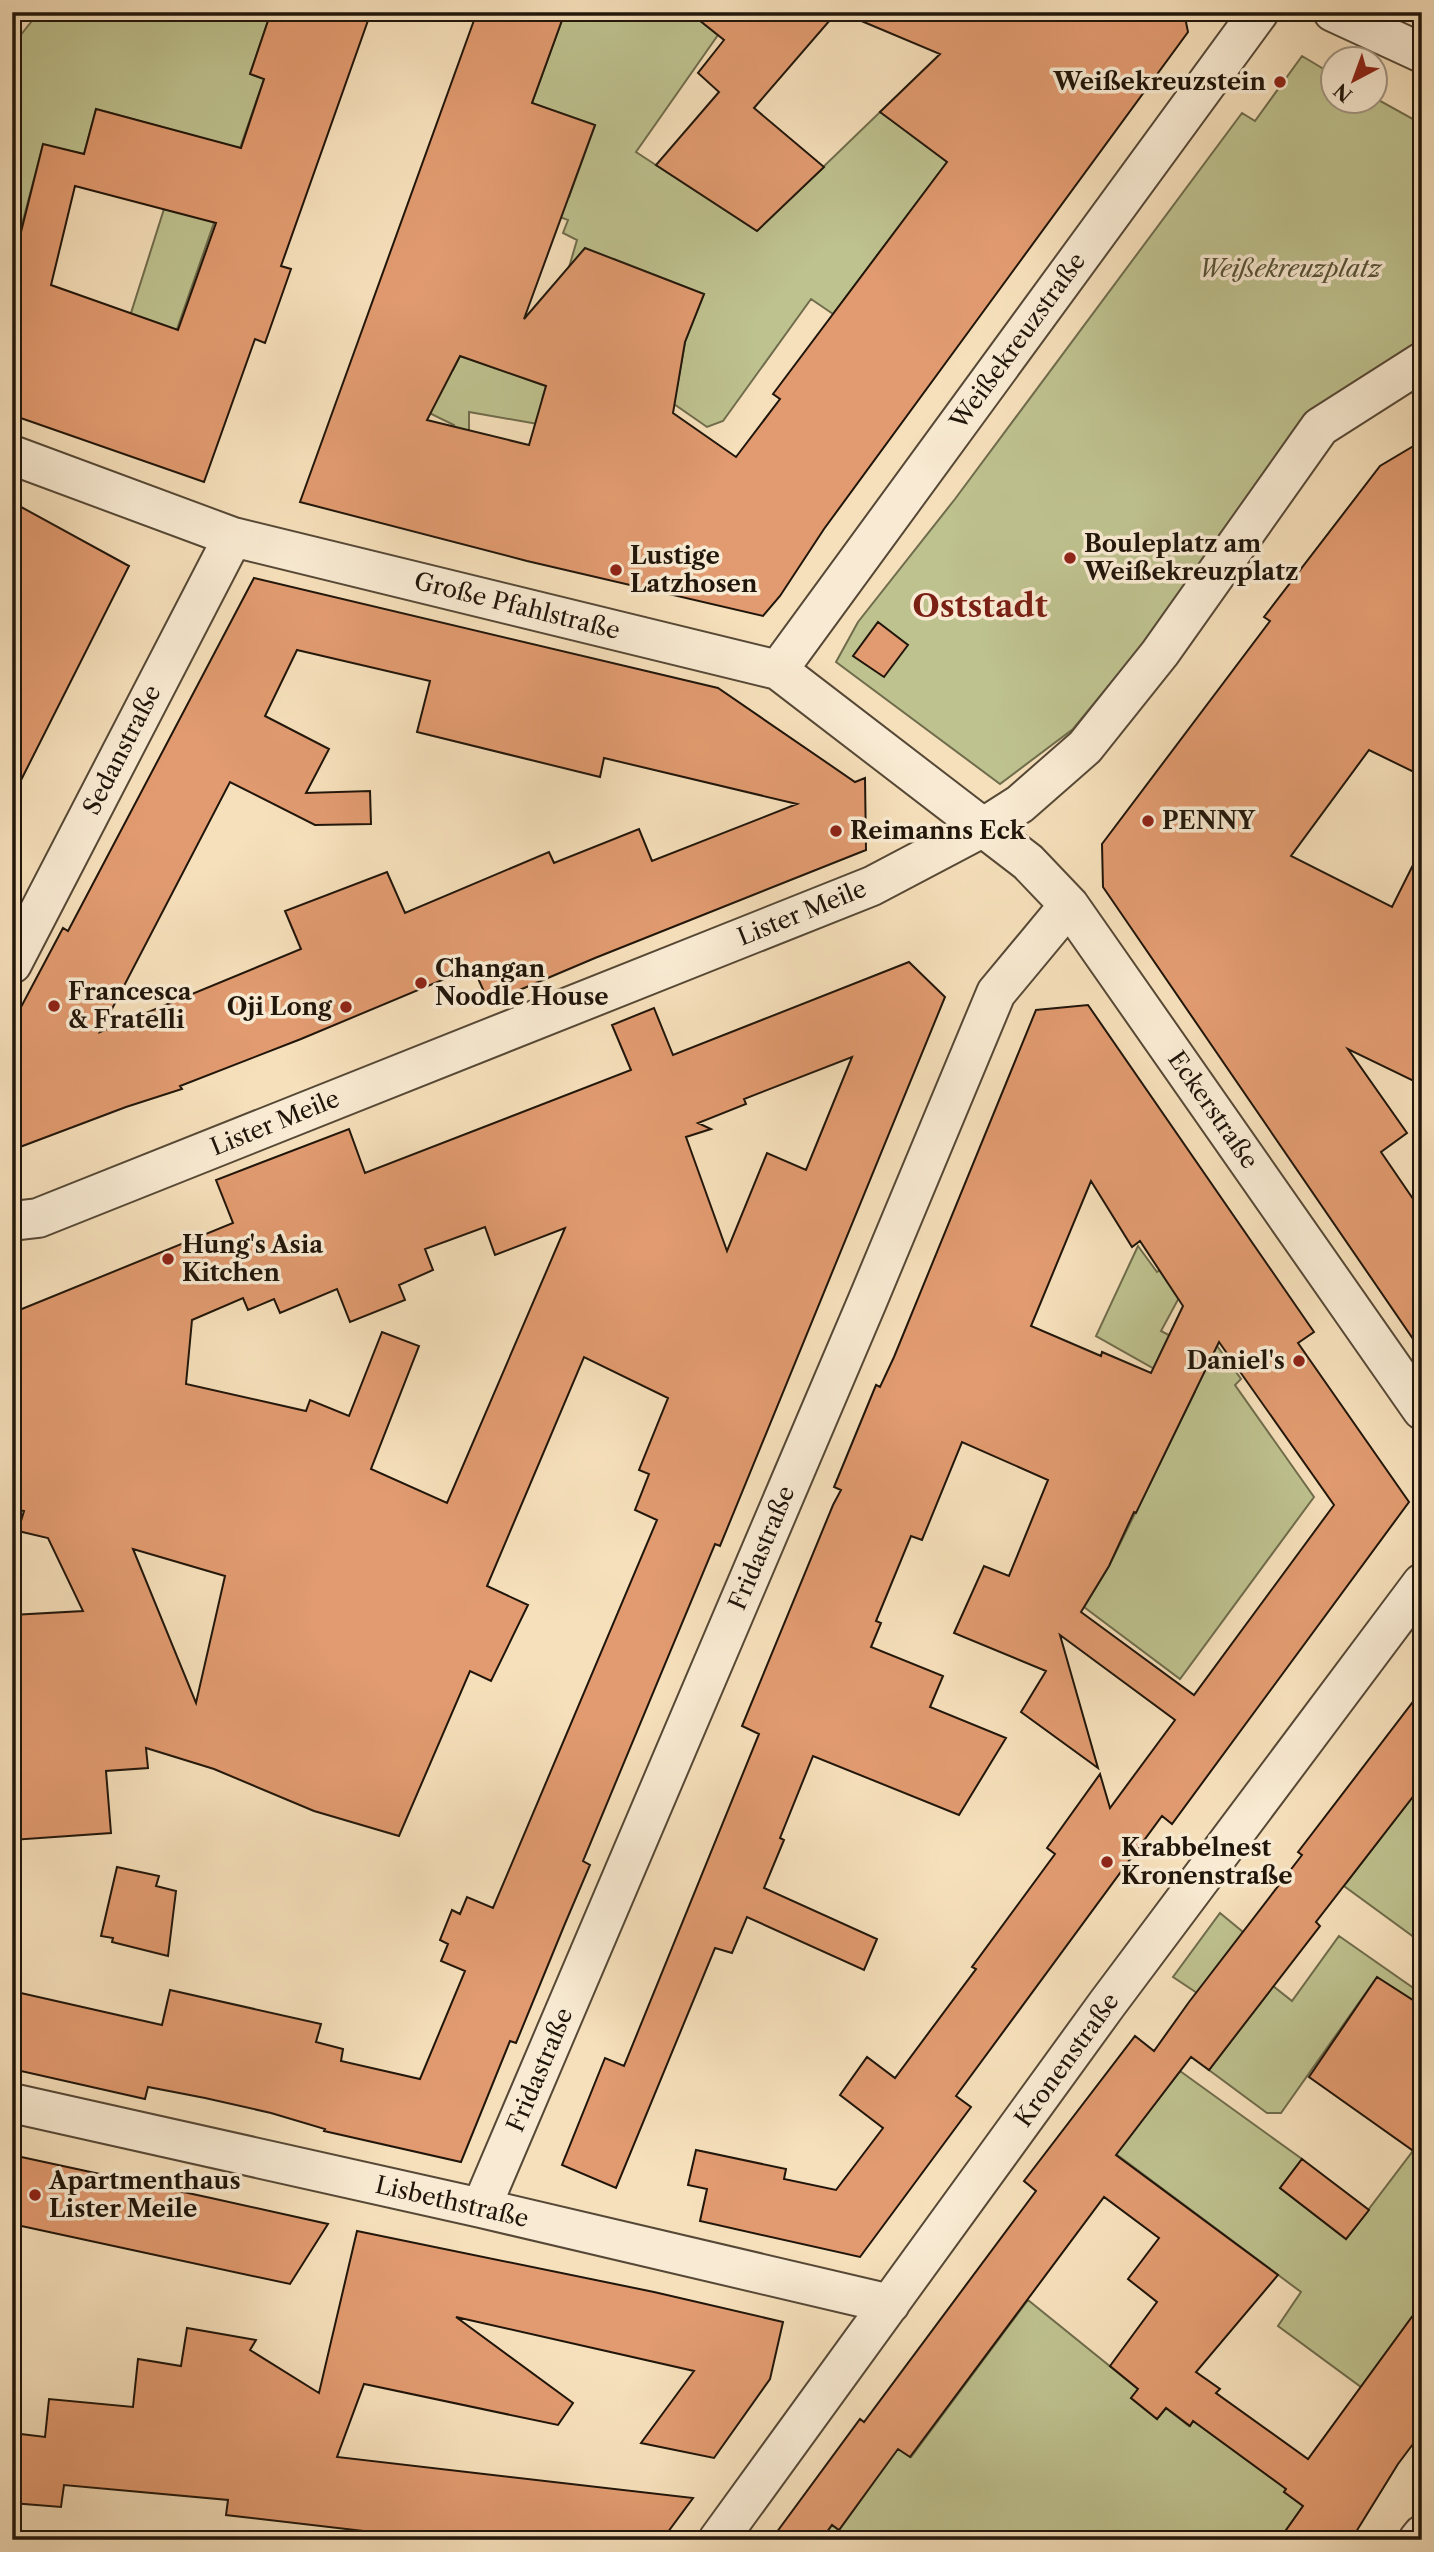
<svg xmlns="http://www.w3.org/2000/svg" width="1434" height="2552" font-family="'Libre Caslon Text',serif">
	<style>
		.green { fill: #bec28f; stroke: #6f6c4c; stroke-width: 2 }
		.building { fill: #e29b70; stroke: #20150a; stroke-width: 2; fill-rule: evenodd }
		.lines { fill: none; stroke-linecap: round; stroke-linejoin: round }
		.street-casing { stroke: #564836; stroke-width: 42 }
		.street { stroke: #f9ebd3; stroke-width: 38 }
		.poi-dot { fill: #8f2418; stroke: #f9ebd3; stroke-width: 2.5 }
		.labels { text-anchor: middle; stroke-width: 7; stroke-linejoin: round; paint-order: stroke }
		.poi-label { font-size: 24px; font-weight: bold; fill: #20150a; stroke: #f9ebd3; text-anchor: start }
		.park-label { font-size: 24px; font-style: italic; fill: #575239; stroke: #f9ebd3 }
		.street-label { font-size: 24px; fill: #20150a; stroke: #f9ebd3 }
		.district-label { font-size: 32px; font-weight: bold; fill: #7a1f14; stroke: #f9ebd3 }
	</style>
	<rect width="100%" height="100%" fill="#f6e0bb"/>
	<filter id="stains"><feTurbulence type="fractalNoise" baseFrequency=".00286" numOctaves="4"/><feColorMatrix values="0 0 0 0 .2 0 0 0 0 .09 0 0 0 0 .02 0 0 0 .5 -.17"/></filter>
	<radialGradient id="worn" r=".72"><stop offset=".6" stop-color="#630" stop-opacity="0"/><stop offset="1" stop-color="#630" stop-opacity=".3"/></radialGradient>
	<!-- green -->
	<path class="green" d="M39,12H271L250,74L264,79L160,378L131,313L164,209L179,213L198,137L96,109L84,154L43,145L12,262V46Z
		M565,12H689L718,35L636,152L757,231L880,112L948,161L833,314L811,299L723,421L707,427L674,404L685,342L704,294L614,259L595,306L560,298L577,240L563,233L568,220L498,193L569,197L595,125L532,103Z
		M1302,56L1332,74V102H1374L1375,98L1422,124V343L1314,410L1139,649L1073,729L1000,784L836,662L858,622L955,499L1242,113L1255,121Z
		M460,356L546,386L542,400L566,429L469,412V430L442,473L454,425L417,407L433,362L453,370Z
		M1138,1246L1157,1272L1163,1268L1181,1294L1161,1331L1207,1355L1217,1346L1241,1379L1235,1385L1314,1497L1180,1679L1084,1607L1109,1566L1195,1392L1096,1336Z
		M1422,1785V1943L1344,1886Z
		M1220,1913L1243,1932L1197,1993L1173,1977Z
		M1339,1936L1419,1992L1413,2000L1377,1977L1281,2113H1267L1209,2070L1273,1986L1292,2001Z
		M1180,2071L1302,2159L1280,2188L1346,2239L1422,2139V2303L1361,2387L1278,2326L1301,2292L1116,2154Z
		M1028,2300L1138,2389L1131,2398L1157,2419L1166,2408L1189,2426L1195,2419L1287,2488L1284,2492L1303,2506L1279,2540H821L832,2525L839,2530L865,2494L891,2443L911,2457Z"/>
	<!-- building -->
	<path class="building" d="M271,12H371L281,266L291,269L265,343L255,339L204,482L12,415V268L43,144L84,154L96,109L241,148L264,79L250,74ZM75,186L216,223L178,330L51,285Z
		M477,12H565L532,103L595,125L524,319L585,248L704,294L685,342L673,413L736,457L780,399L773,394L947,162L880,112L940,54L840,12H1184L1188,32L824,529L780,596L763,616L527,561L300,502ZM460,356L546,386L529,445L427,420Z
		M689,12H837L754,108L824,167L757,231L656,165L719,92L698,73L724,40Z
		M1422,441V776L1369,750L1291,856L1392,907L1422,847V1085L1348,1049L1407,1133L1381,1152L1422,1212V1352L1103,887L1102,844L1270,621L1264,617L1380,466Z
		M12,502L129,566L12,798Z
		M254,578L718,688L855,782L865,778L866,850L595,958L489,1003L473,967L301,1039L180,1086L182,1089L126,1107L12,1150V1024L63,928L68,931L87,895ZM297,650L430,681L417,732L600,777L604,758L797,804L652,861L639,829L554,863L549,852L405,913L387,872L285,911L301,949L100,1032L230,782L315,825L371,824L370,791L306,793L329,749L265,716Z
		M878,622L908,645L884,677L853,656Z
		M909,962L945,997L720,1546L715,1544L583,1861L590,1865L564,1926L516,2043L510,2041L461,2162L324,2131L325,2129L271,2113L205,2098L148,2087L145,2099L12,2069V1991L162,2025L170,1990L321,2024L316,2042L343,2049L341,2061L420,2079L465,1971L441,1961L448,1944L440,1940L452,1910L460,1914L467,1897L493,1908L657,1520L635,1510L649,1474L639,1470L668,1398L584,1357L487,1586L528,1605L491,1681L470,1671L399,1836L314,1811L214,1769L146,1748L148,1768L106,1771L111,1833L12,1840V1615L83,1611L48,1538L18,1531L24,1511L12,1509V1313L233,1223L216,1180L349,1129L365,1173L631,1070L612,1025L654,1008L673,1055ZM852,1057L806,1170L767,1153L727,1251L686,1137L711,1129L698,1123L746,1104L744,1099ZM485,1227L495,1255L565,1228L447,1503L371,1469L419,1346L382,1332L349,1416L310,1400L306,1411L186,1384L192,1320L243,1298L248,1310L274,1299L280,1313L337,1289L350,1322L405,1300L399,1285L433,1270L425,1249ZM133,1549L225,1576L196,1703Z
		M1088,1005L1314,1332L1298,1343L1409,1502L1172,1824L1162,1816L956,2096L971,2107L860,2257L700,2221L707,2189L688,2185L696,2150L786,2169L784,2179L836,2190L883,2128L840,2095L867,2057L895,2078L976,1969L972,1967L1055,1854L1047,1848L1100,1774L1110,1808L1175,1720L1060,1635L1098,1768L1021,1712L1046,1671L954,1633L984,1566L1009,1576L1048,1480L962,1442L922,1540L911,1536L876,1621L881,1623L871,1647L943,1676L930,1707L1006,1738L959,1815L813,1756L780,1838L784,1840L764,1888L877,1939L864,1970L747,1917L732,1953L715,1948L616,2188L562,2165L605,2058L624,2066L759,1734L742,1726L833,1505L841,1490L834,1487L876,1385L880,1387L894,1357L1036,1010ZM1091,1181L1132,1247L1140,1241L1183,1306L1151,1373L1102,1352L1101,1356L1031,1326ZM1219,1342L1334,1505L1194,1695L1081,1612L1109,1566L1134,1512L1136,1513Z
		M1422,1690V1785L1316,1922L1320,1926L1209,2070L1191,2057L1116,2155L1278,2275L1196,2372L1220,2389L1216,2393L1308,2459L1422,2303V2432L1398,2464L1351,2540H1279L1303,2506L1284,2492L1286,2489L1193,2421L1190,2426L1166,2408L1157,2419L1131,2398L1138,2389L1110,2366L1157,2302L1128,2279L1159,2238L1104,2197L910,2457L898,2449L839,2530L832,2525L821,2540H771L860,2419L864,2422L1036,2191L1024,2181L1135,2036L1154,2051L1189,2002L1302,1855L1298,1852Z
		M117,1867L159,1876L156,1886L176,1891L168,1956L112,1942L113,1938L101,1936Z
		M1377,1977L1422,2006V2157L1309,2077Z
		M12,2155L211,2198L328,2224L290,2284L49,2232L12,2224Z
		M1302,2159L1369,2210L1346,2239L1280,2188Z
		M357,2231L654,2292L783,2322L770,2379L714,2458L641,2443L694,2371L456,2317L573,2403L558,2425L364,2384L337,2457L693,2498L662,2540H441L226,2515L228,2500L64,2485L61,2507L12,2503V2433L45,2437L49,2399L133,2407L138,2359L181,2366L187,2328L256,2340L250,2350L319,2393Z"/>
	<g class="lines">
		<!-- street casing -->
		<g class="street-casing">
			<path id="street" d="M1333,12L1422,53
				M12,455L233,537L778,670L1028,862L1069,905L1422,1410
				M778,670L1259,12
				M12,964L233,537
				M12,1221L38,1218L872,886L984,827L1020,804L1085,747L1160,653L1320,427L1422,362
				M12,2103L481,2208L890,2304
				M481,2208L867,1302L996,993L1069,905
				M718,2540L1107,2004L1422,1583
				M1418,2540L1422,2535"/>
		</g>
		<!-- street -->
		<use href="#street" class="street"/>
	</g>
	<!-- markers -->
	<g class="poi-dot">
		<circle cx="1280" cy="82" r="7"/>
		<circle cx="1070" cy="558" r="7"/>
		<circle cx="616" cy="570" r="7"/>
		<circle cx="1148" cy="821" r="7"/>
		<circle cx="836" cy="831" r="7"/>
		<circle cx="421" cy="983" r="7"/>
		<circle cx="54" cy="1006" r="7"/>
		<circle cx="346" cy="1007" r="7"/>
		<circle cx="168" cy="1259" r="7"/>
		<circle cx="1299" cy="1361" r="7"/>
		<circle cx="1107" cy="1862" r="7"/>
		<circle cx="35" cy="2195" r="7"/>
	</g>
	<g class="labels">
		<!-- poi labels -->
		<g class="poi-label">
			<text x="1266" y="90" text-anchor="end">Weißekreuzstein</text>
			<text x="1084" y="552">Bouleplatz am<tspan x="1084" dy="28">Weißekreuzplatz</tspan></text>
			<text x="630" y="564">Lustige<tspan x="630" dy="28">Latzhosen</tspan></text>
			<text x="1162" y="829">PENNY</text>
			<text x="850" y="839">Reimanns Eck</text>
			<text x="435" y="977">Changan<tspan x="435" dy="28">Noodle House</tspan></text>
			<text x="68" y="1000">Francesca<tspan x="68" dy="28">&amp; Fratelli</tspan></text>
			<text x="332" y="1015" text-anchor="end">Oji Long</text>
			<text x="182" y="1253">Hung's Asia<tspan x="182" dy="28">Kitchen</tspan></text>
			<text x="1285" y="1369" text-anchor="end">Daniel's</text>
			<text x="1121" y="1856">Krabbelnest<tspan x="1121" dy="28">Kronenstraße</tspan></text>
			<text x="49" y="2189">Apartmenthaus<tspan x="49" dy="28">Lister Meile</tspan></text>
		</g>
		<!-- park labels -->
		<g class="park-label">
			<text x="1290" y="277">Weißekreuzplatz</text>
		</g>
		<!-- street labels -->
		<g class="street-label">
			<text transform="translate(1018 341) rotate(-54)" y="8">Weißekreuzstraße</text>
			<text transform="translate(517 606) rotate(14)" y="8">Große Pfahlstraße</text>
			<text transform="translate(122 750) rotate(-63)" y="8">Sedanstraße</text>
			<text transform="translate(802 913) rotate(-22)" y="8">Lister Meile</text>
			<text transform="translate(1213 1110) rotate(55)" y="8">Eckerstraße</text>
			<text transform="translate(275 1123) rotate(-22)" y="8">Lister Meile</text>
			<text transform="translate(762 1548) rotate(-67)" y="8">Fridastraße</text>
			<text transform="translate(1067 2060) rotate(-54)" y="8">Kronenstraße</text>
			<text transform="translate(540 2070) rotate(-67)" y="8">Fridastraße</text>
			<text transform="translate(452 2202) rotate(13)" y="8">Lisbethstraße</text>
		</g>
		<!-- district labels -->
		<g class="district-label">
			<text x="980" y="617">Oststadt</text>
		</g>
	</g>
	<!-- margin -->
	<rect width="1434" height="2552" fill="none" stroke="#f6e0bb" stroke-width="42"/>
	<rect x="14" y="14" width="1406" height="2524" fill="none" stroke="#20150a" stroke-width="3.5"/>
	<rect x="21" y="21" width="1392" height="2510" fill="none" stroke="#20150a" stroke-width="2"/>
	<!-- north arrow -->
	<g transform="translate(1354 80) rotate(221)"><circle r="33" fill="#f9ebd3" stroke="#a29583" stroke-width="2"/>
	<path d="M0-5L12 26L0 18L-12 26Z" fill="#8f2418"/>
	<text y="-10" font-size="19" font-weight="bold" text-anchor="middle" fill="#20150a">N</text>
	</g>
	<rect width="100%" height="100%" filter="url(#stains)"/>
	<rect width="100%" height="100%" fill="url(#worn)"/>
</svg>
